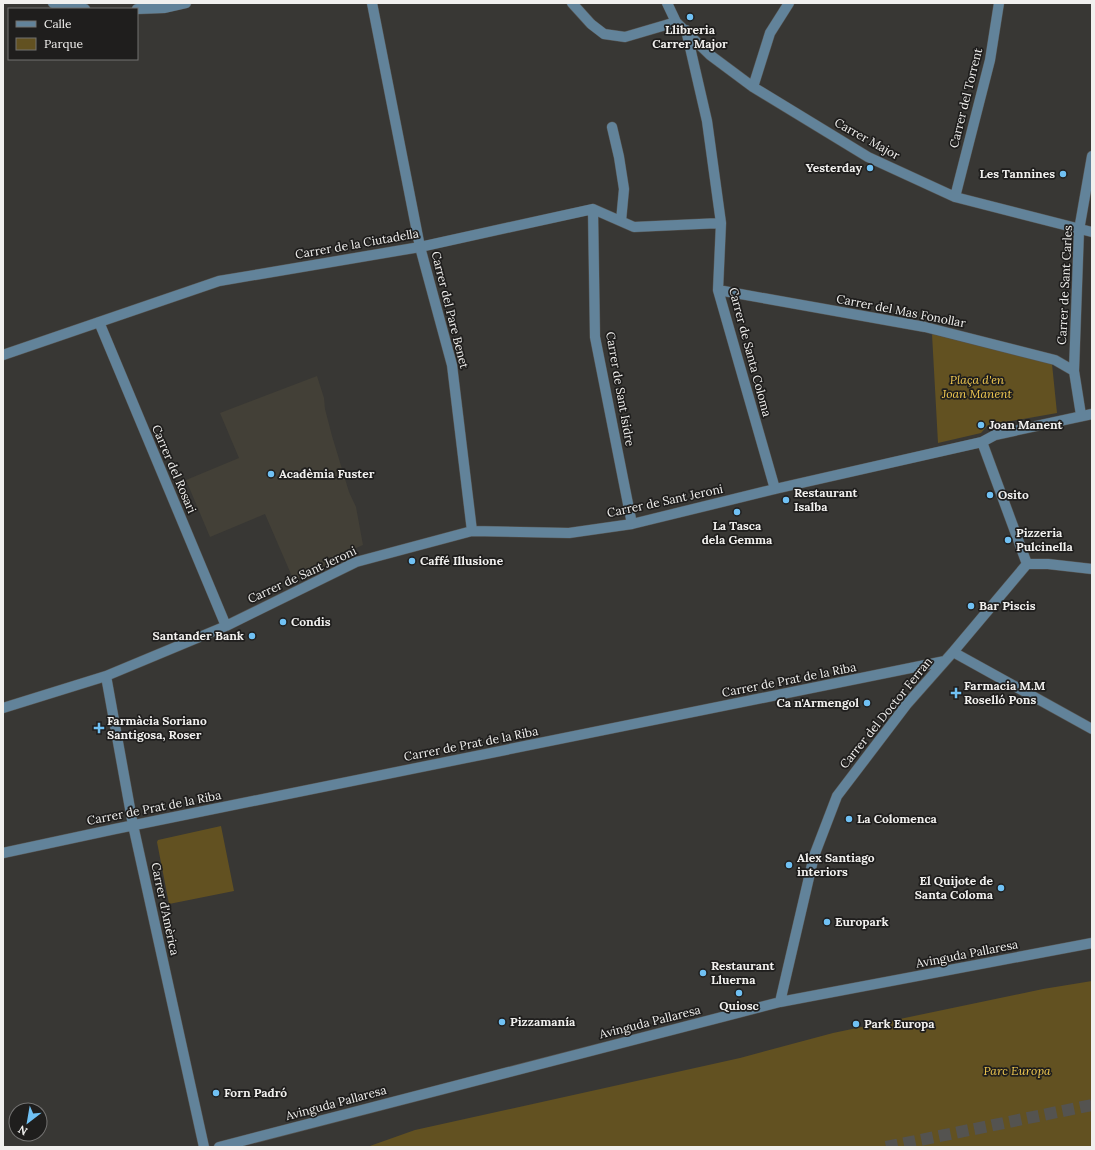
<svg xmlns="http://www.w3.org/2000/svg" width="1095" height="1150" font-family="Lora,serif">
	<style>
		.built { fill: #434037 }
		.green { fill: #625121 }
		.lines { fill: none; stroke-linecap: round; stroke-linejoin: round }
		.highway-tunnel { stroke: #545350; stroke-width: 12; stroke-dasharray: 12 6; stroke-linecap: butt }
		.minor-casing { stroke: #565552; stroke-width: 11 }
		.minor { stroke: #62839a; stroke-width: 10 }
		.poi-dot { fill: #70c1f4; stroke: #1f1e1d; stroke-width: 1.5 }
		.labels { text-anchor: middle; stroke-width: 3.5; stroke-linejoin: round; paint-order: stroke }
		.poi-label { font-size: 12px; font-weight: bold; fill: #f1f0ee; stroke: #1f1e1d; text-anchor: start }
		.street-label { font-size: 12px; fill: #f1f0ee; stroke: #1f1e1d }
		.park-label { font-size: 12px; font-style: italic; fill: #f2ca51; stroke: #1f1e1d }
	</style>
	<rect width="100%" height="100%" fill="#383734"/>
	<!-- built -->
	<path class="built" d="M317,376L324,398L325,409L332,436L349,492L356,507L363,545L354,549L351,551L352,553L317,572L316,570L294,581L265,514L210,537L186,480L239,458L220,413Z"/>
	<!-- green -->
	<path class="green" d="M932,334L1052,364L1057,413L988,425L981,433L938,443Z
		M221,826L234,891L169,904L157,842L158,840Z
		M1092,981V1147H367L415,1130L740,1058L833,1033L1043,989Z"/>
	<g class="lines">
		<!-- highway-tunnel -->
		<path class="highway-tunnel" d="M886,1147L1092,1105"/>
		<!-- minor casing -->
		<g class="minor-casing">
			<path id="minor" d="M53,3L85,9
				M372,3L420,247L452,365L472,531
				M572,3L591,24L604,34L625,37L676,22
				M667,3L676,22L710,55L753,87L868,157L955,197L1092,232
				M137,9L164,8L186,3
				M686,30L707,121L721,223L718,290L775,489
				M753,87L770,33L789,3
				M612,127L619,157L624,189L621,221
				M955,197L990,60L999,3
				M593,209L595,337L632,524
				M718,290L925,327L1055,360L1074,371
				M99,322L226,626
				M3,355L219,281L420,247L593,209L634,227L721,223
				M1081,415L1074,371L1079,230L1092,156
				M982,442L1027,564
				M1027,564H1048L1092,569
				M953,652L1092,729
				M106,676L133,825L204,1147
				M3,708L106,676L226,626L356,562L472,531L569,533L632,524L775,489L982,442L995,435L1092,414
				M3,853L115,829L945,661
				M780,1002L814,856L837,796L907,704L953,652L1027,564
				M219,1147L780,1002L1092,943"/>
		</g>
		<!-- minor -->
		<use href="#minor" class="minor"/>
	</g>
	<!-- markers -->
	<g class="poi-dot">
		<circle cx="690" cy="17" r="4"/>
		<circle cx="870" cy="168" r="4"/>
		<circle cx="1063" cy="174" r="4"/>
		<circle cx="981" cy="425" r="4"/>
		<circle cx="271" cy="474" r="4"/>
		<circle cx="990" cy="495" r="4"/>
		<circle cx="786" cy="500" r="4"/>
		<circle cx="737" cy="512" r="4"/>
		<circle cx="1008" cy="540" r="4"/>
		<circle cx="412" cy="561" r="4"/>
		<circle cx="971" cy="606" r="4"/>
		<circle cx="283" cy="622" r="4"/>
		<circle cx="252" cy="636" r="4"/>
		<path d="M954 687h4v4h4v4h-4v4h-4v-4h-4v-4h4z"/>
		<circle cx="867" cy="703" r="4"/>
		<path d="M97 722h4v4h4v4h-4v4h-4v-4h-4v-4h4z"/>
		<circle cx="849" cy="819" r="4"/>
		<circle cx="789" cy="865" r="4"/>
		<circle cx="1001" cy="888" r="4"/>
		<circle cx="827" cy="922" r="4"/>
		<circle cx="703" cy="973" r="4"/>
		<circle cx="739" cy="993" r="4"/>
		<circle cx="502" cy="1022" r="4"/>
		<circle cx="856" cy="1024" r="4"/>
		<circle cx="216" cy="1093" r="4"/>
	</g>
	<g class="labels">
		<!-- poi labels -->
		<g class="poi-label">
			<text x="690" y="34" text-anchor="middle">Llibreria<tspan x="690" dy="14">Carrer Major</tspan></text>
			<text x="862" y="172" text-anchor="end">Yesterday</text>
			<text x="1055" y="178" text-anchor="end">Les Tannines</text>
			<text x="989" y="429">Joan Manent</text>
			<text x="279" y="478">Acadèmia Fuster</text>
			<text x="794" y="497">Restaurant<tspan x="794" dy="14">Isalba</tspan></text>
			<text x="998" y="499">Osito</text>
			<text x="737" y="530" text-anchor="middle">La Tasca<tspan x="737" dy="14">dela Gemma</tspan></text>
			<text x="1016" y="537">Pizzeria<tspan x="1016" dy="14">Pulcinella</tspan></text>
			<text x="420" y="565">Caffé Illusione</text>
			<text x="979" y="610">Bar Piscis</text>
			<text x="291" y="626">Condis</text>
			<text x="244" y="640" text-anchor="end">Santander Bank</text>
			<text x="964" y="690">Farmacia M.M<tspan x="964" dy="14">Roselló Pons</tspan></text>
			<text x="859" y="707" text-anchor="end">Ca n'Armengol</text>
			<text x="107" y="725">Farmàcia Soriano<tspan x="107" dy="14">Santigosa, Roser</tspan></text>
			<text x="857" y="823">La Colomenca</text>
			<text x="797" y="862">Alex Santiago<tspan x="797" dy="14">interiors</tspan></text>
			<text x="993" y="885" text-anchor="end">El Quijote de<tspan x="993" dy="14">Santa Coloma</tspan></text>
			<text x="835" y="926">Europark</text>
			<text x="711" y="970">Restaurant<tspan x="711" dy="14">Lluerna</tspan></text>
			<text x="739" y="1010" text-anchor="middle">Quiosc</text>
			<text x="510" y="1026">Pizzamanía</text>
			<text x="864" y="1028">Park Europa</text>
			<text x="224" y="1097">Forn Padró</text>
		</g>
		<!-- street labels -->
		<g class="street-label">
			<text transform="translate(966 98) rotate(-76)" y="4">Carrer del Torrent</text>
			<text transform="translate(867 139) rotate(29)" y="4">Carrer Major</text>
			<text transform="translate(357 244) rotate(-10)" y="4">Carrer de la Ciutadella</text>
			<text transform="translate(1065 285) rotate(-87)" y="4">Carrer de Sant Carles</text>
			<text transform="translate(450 310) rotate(76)" y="4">Carrer del Pare Benet</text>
			<text transform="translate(901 311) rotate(11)" y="4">Carrer del Mas Fonollar</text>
			<text transform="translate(750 352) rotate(75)" y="4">Carrer de Santa Coloma</text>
			<text transform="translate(620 389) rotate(80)" y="4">Carrer de Sant Isidre</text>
			<text transform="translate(174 469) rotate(67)" y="4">Carrer del Rosari</text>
			<text transform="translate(665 501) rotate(-12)" y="4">Carrer de Sant Jeroni</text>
			<text transform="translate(302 575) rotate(-25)" y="4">Carrer de Sant Jeroni</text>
			<text transform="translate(789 680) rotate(-11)" y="4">Carrer de Prat de la Riba</text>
			<text transform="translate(886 713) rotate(-51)" y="4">Carrer del Doctor Ferran</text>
			<text transform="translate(471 744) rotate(-11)" y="4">Carrer de Prat de la Riba</text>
			<text transform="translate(154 808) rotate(-11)" y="4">Carrer de Prat de la Riba</text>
			<text transform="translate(165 909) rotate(78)" y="4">Carrer d'Amèrica</text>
			<text transform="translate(967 954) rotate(-11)" y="4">Avinguda Pallaresa</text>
			<text transform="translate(650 1022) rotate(-14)" y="4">Avinguda Pallaresa</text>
			<text transform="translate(336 1103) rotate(-15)" y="4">Avinguda Pallaresa</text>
		</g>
		<!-- park labels -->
		<g class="park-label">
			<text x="977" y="384">Plaça d'en<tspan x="977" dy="14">Joan Manent</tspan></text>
			<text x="1017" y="1075">Parc Europa</text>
		</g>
	</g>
	<!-- border -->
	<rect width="1095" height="1150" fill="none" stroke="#f1f0ee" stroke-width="8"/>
	<!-- legend -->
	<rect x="8" y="8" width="130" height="52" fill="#1f1e1d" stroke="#737271"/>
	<rect x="16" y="21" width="20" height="6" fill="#62839a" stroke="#737271"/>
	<text x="44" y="28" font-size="12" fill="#f1f0ee">Calle</text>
	<rect x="16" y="38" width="20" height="12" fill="#625121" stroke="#737271"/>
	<text x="44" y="48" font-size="12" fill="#f1f0ee">Parque</text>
	<!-- north arrow -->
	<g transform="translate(28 1122) rotate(211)"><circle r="19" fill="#1f1e1d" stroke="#737271"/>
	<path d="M0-3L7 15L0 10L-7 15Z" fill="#70c1f4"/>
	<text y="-6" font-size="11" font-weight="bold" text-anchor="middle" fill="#f1f0ee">N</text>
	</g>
</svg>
